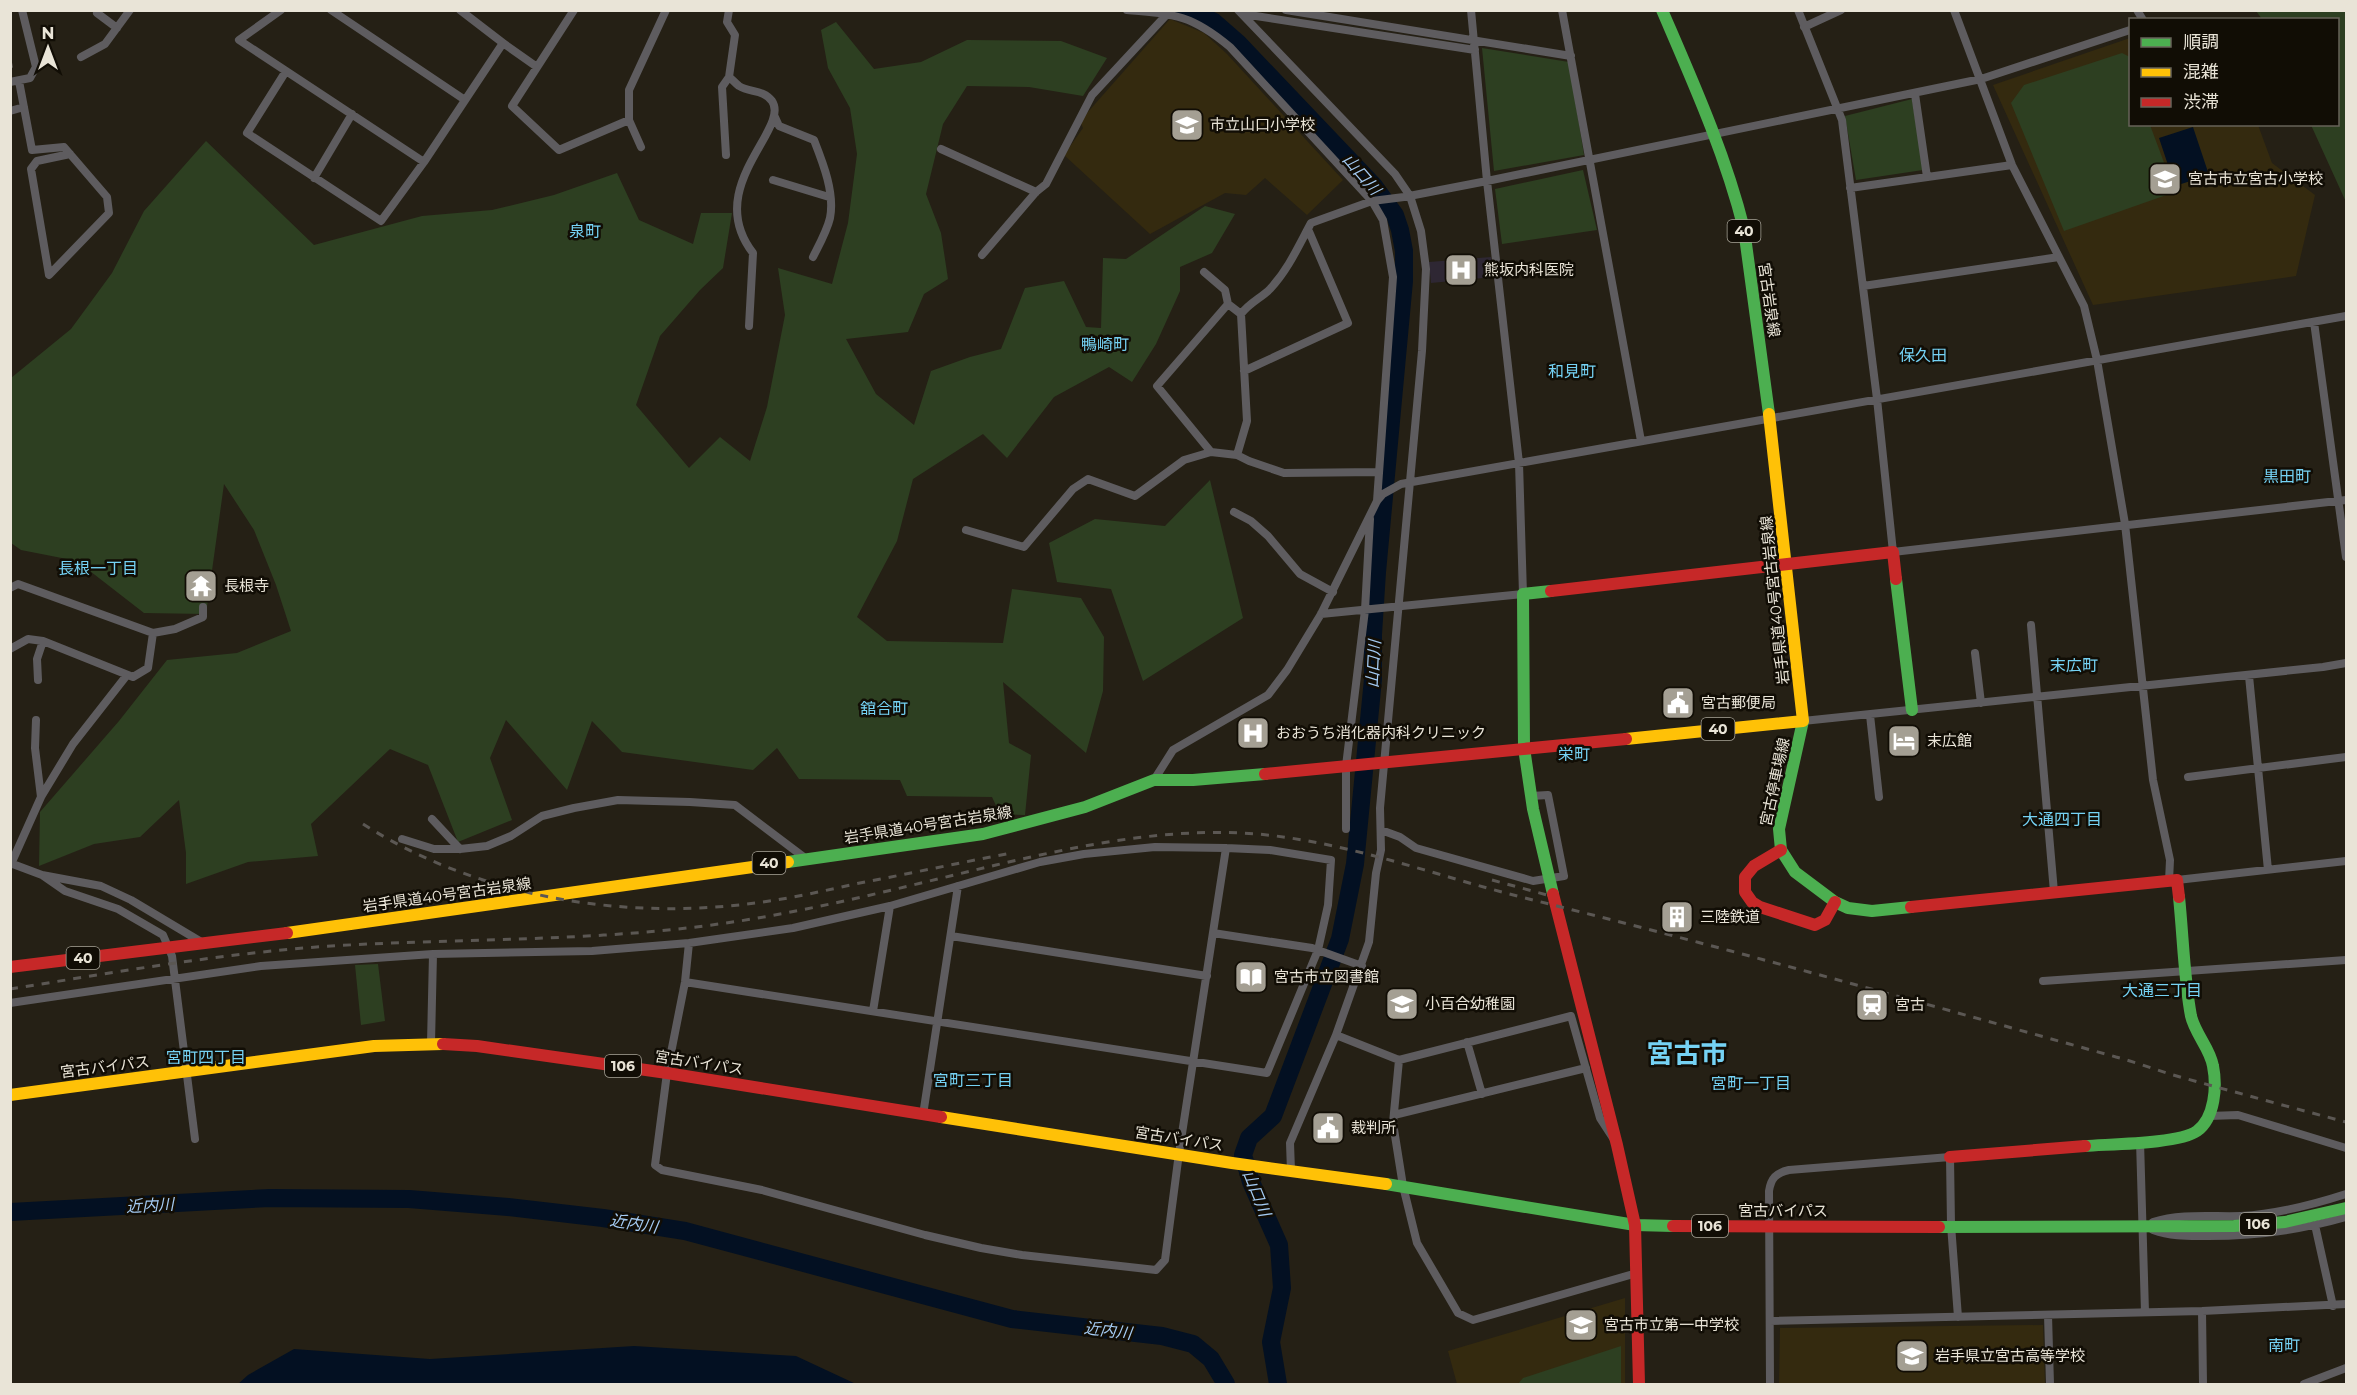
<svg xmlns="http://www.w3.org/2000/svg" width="2357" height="1395" font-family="Montserrat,'Noto Sans JP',sans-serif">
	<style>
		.built { fill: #342a0f }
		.medical { fill: #2e2733 }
		.green { fill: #2d3f21 }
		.water { fill: #031022 }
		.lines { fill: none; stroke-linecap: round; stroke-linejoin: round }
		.river { stroke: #031022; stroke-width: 18 }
		.street { stroke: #5e5c5f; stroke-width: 8 }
		.fast { stroke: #4caf50; stroke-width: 12 }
		.slow { stroke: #ffc107; stroke-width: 12 }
		.jam { stroke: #c62828; stroke-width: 12 }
		.rail { stroke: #5b5753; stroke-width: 3; stroke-dasharray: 8 8; stroke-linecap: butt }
		.labels { text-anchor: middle; stroke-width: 5; stroke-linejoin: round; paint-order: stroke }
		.shield { fill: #110d05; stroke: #a8a498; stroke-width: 1.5 }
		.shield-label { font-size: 14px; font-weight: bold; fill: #e9e4d7 }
		.poi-label { font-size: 15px; fill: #e9e4d7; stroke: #110d05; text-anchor: start }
		.street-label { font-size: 15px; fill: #e9e4d7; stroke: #110d05 }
		.water-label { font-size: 16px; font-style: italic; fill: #a4cbf3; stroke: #110d05 }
		.neighbourhood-label { font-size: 16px; fill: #75d2f4; stroke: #110d05 }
		.town-label { font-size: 27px; font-weight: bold; fill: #75d2f4; stroke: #110d05 }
	</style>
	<rect width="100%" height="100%" fill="#252015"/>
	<!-- built -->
	<path class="built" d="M1170,19L1204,33L1227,54L1343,180L1307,215L1265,178L1246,195L1225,193L1150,234L1064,155L1083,128L1080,121Z
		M2130,38V124L2258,125L2272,163L2315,195L2296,276L2093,305L1993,85Z
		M1625,1298V1384H1457L1448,1351Z
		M2043,1325L2045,1384H1779L1780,1328Z"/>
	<!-- medical -->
	<path class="medical" d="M1491,257L1493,277L1431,283L1429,262Z"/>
	<!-- green -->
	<path class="green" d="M2256,11H2346V202L2311,125L2338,124V20L2262,19Z
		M836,22L874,69L921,62L967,40L1061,41L1107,58L1083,96L1029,87L967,86L943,124L926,194L941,233L948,279L924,294L908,332L846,339L876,394L914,425L931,371L970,357L1001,349L1025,288L1064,281L1086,327L1101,328L1103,258L1126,259L1205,206L1235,214L1212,253L1180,267V291L1156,344L1132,382L1109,367L1054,397L1007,458L983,434L913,479L897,541L857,617L887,641L1003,643L1012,589L1081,598L1104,637L1103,691L1086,753L1003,682L1009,743L1031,755L1025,815L1000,814L992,797L907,796L900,780L799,779L777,748L753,770L622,752L592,721L567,790L506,720L490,758L512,820L458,842L428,765L390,749L311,824L318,856L248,862L186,884V853L179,800L140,837L94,844L39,866L40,812L119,721L167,660L237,653L291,631L276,585L254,530L224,484L206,614L144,613L77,561L21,550L11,543V378L71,329L112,273L144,211L206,141L314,245L422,216L492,210L554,195L617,173L639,220L693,244L701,213H732L723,268L700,290L660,336L636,405L689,468L720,437L750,461L767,407L785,315L778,268L832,284L848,223L857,154L850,108L828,68L821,30Z
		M1482,48L1569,62L1584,155L1494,171Z
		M2122,53L2130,57V124L2150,125L2175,192L2064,231L2011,103L2024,85Z
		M1912,99L1923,170L1856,180L1845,116Z
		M1583,170L1597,230L1502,244L1495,189Z
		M1210,480L1243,618L1143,681L1111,589L1057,582L1049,543L1095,519L1165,526Z
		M378,964L385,1021L361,1025L355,965Z
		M1621,1346V1384H1518L1523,1378Z"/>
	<!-- water -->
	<path class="water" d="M2193,127L2209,175L2175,186L2159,138Z
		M634,1346L796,1356L856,1384H238L248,1375L294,1349L430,1359Z"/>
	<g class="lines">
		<!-- river -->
		<path class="river" d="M1176,10L1195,13L1214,22L1238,43L1374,186L1395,215L1400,230L1404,251V281L1377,572L1373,634V679L1355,864L1340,939L1273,1116L1249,1138L1243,1155L1251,1182L1279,1245L1282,1288L1271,1342L1278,1384
			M10,1212L270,1198L409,1199L508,1207L603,1218L685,1231L1012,1319L1162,1336L1193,1344L1211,1359L1226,1384"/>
		<!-- street -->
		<path class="street" d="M281,10L239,40L424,162L503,43L537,67
			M331,10L465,100
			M460,10L503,43
			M574,10L512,106L559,150L629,120
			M729,10L727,22L735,35L729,77C732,79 735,83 739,86C750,93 763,89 772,101C791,129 702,187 753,253L749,326
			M1127,10C1175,14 1192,15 1230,47L1372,201L1383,220L1393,277L1377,501
			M1238,10L1395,174L1410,196L1421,231L1426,269L1422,351L1380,808L1381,850L1376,873L1369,942L1336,1035L1290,1143L1291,1171
			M1286,10L1571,56
			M1562,10L1641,441
			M1798,10L1842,120L1877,399L1893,552L2346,500
			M1954,10L2012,165L2084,306L2097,360L2125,524L2153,780L2170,860L2169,881
			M2137,10L2143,20
			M97,13L117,28
			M1243,14L1475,50
			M1804,27L1841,10
			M81,57L105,44L130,10
			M286,71L247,133L381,221L424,162
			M19,81L32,150L64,147L107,197L109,213L49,275L31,169L37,161L70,154
			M10,82L30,78L36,67L22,10
			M1915,94L1927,177
			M10,111L24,107
			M775,117L779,126L814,140C823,163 835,193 830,218C827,231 819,245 813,257
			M641,147L629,120V90L666,10
			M941,149L1036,192
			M726,155L722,87L729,77
			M314,178L352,114
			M773,180L829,197
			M1850,188L2012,165
			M982,255L1036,192L1046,184L1092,95L1170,11
			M1204,272L1225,290L1228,304
			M1863,286L2059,257
			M2314,322L2346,557
			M1244,371L1348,323L1308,229
			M1237,455L1211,452L1157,386L1228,304L1241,314
			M1379,472L1284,473L1249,461L1237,455L1247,421L1241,314C1249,303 1261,298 1270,289C1288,270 1299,245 1311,223L1372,201L1404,197L1487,181L1981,79L2130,30
			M1234,512L1251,521L1268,536L1300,574L1333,592
			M966,530L1024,547L1073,489L1088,479L1135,496L1184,460L1211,452
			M10,588L18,584L153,633
			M1321,614L1523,594L1519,463L1487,181L1471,10
			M2031,625L2054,892
			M10,649L28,639L43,641L133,677L148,668L153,633L175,629L203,617V607
			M1975,653L1981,703
			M2249,676L2268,870
			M38,680L37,659L43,641
			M1870,715L1879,797
			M36,720L35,748L41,797
			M1803,721L2323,667L2346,663
			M2188,777L2346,757
			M1154,780L1173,750L1268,695L1287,670L1321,614L1377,501L1383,494L1401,484L2346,316
			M432,819L460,849
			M1346,829V766L1365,610L1370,519
			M1381,830L1400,837L1416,848L1533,881L1564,876L1548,795L1531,796
			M402,839L434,849H460L487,846L511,836L542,816L574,808L618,800L690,802L735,805L805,858
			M10,863L42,875L101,886L131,900L203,943
			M11,864L41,797L73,744L127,675
			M42,875L65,891L118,909L163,935L172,956L195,1139
			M2177,880L2346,861
			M1213,933L1312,948L1362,966
			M951,936L1207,976
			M689,943L685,982L667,1073L655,1165L662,1170L762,1190L925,1235L981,1248L1022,1255L1156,1270L1165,1260L1179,1153L1226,848
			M2043,981L2346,960
			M10,1003L261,966L433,954L592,951L689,943L793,928L890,906L1040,862L1084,854L1155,847L1226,848L1270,850L1331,860L1328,905L1318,950L1267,1073L685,982
			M873,1011L890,906
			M1336,1035L1399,1060L1571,1016L1600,1118L1613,1138
			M1467,1042L1482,1094
			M431,1043L433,954
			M1399,1060L1393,1123L1403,1186L1417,1243L1458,1313L1473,1320L1637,1273
			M923,1115L958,886
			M1394,1115L1586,1068
			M2209,1116L2238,1115L2346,1148
			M2140,1141L2145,1312
			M2153,1222C2181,1213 2213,1217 2241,1216C2277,1214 2312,1205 2346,1194
			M2315,1225L2333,1306
			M2153,1230C2172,1237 2189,1236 2208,1236C2255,1236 2301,1230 2346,1217
			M2202,1311L2203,1384
			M2048,1315L2050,1384
			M1770,1321L2202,1311L2346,1304
			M1770,1384L1769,1191C1771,1178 1776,1173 1789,1170L1950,1157L1951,1225L1958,1317
			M2304,1384L2346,1368"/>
		<!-- fast -->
		<path class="fast" d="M1662,10C1693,82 1725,153 1744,229L1769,414
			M1896,579L1912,710
			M1551,591L1523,594L1524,748L1533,809L1553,894
			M1803,721L1779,829L1781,850L1795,872L1835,902L1848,908L1872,911L1911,907
			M788,862L983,834L1085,807L1154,780H1193L1265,774
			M2085,1146C2110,1144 2179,1144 2197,1131C2215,1118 2217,1086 2213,1066C2210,1048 2195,1034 2191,1016C2184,979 2183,935 2179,897
			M1386,1184L1635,1225L1673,1226
			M1939,1227L2234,1226L2285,1222L2346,1208"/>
		<!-- slow -->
		<path class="slow" d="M1626,739L1803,721L1769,414
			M287,933L788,862
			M10,1095L374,1046L443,1044
			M941,1117L1232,1163L1386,1184"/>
		<!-- jam -->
		<path class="jam" d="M1551,591L1893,552L1896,579
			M1265,774L1626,739
			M1781,850L1754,866L1745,877V892L1752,902L1760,907L1815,925L1825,920L1835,902
			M1553,894L1617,1145L1635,1225L1639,1384
			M1911,907L2177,880L2179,897
			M10,967L287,933
			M443,1044L477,1046L667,1073L941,1117
			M1950,1157L2085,1146
			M1673,1226L1939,1227"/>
		<!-- rail -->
		<path class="rail" d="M10,60L12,70
			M363,824C474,895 616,920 747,904C783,900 819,892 855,884C907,874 959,863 1011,853
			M1492,880L1547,895
			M10,989C117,972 224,953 331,946C463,938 595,942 726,923C817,910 907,886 996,865C1082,845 1168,827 1257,834C1349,842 1436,876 1525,898C1723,947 1919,1002 2116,1057C2135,1062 2154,1069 2173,1075C2231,1091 2289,1107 2346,1122"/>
	</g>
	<!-- icons -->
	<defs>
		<g id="school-square" transform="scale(1.725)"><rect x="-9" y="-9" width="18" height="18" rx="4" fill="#a49f93" stroke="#110d05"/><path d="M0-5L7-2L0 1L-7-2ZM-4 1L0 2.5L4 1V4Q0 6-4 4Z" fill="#fff"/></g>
		<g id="hospital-square" transform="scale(1.725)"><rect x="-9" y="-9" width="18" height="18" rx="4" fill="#a49f93" stroke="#110d05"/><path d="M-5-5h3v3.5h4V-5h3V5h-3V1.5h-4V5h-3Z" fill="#fff"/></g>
		<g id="temple-square" transform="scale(1.725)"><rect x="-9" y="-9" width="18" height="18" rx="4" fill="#a49f93" stroke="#110d05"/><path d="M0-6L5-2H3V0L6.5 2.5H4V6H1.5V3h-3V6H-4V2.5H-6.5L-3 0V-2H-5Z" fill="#fff"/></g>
		<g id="civic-square" transform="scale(1.725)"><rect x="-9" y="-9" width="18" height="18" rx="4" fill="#a49f93" stroke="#110d05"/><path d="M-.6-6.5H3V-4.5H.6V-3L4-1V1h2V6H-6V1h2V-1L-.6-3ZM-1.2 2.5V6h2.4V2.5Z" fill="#fff"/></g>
		<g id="hotel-square" transform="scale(1.725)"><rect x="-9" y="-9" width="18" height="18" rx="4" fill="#a49f93" stroke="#110d05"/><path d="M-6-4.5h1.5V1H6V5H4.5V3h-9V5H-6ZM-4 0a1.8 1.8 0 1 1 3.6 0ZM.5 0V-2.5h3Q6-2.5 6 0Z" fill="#fff"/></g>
		<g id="building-square" transform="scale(1.725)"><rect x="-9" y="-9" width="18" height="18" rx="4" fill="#a49f93" stroke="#110d05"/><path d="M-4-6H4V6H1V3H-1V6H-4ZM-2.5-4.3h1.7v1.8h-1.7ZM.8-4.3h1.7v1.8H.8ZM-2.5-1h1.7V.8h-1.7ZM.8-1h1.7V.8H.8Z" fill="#fff"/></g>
		<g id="library-square" transform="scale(1.725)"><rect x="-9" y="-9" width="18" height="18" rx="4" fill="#a49f93" stroke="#110d05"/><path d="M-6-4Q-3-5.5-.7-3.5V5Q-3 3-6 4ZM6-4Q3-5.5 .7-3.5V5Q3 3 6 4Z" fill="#fff"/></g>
		<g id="station-square" transform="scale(1.725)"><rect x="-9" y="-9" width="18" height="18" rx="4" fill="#a49f93" stroke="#110d05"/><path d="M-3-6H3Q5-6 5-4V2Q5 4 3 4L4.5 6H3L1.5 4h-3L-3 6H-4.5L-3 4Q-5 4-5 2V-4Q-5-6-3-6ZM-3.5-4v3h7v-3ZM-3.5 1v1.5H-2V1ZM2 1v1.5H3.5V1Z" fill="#fff"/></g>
	</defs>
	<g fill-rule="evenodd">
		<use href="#school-square" x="1187" y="125"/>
		<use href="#school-square" x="2165" y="179"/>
		<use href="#hospital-square" x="1461" y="270"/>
		<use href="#temple-square" x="201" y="586"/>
		<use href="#civic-square" x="1678" y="703"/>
		<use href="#hospital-square" x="1253" y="733"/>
		<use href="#hotel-square" x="1904" y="741"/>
		<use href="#building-square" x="1677" y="917"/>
		<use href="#library-square" x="1251" y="977"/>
		<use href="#school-square" x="1402" y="1004"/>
		<use href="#station-square" x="1872" y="1005"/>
		<use href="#civic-square" x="1328" y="1128"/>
		<use href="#school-square" x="1581" y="1325"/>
		<use href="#school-square" x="1912" y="1356"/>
	</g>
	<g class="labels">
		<!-- shield labels -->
		<g class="shield">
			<rect x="1727.5" y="220" width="33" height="22" rx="4.5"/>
			<rect x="1701.5" y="718" width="33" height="22" rx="4.5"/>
			<rect x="752.5" y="852" width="33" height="22" rx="4.5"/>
			<rect x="66.5" y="947" width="33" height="22" rx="4.5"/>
			<rect x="605" y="1055" width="36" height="22" rx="4.5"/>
			<rect x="2240" y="1213" width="36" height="22" rx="4.5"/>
			<rect x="1692" y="1215" width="36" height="22" rx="4.5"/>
		</g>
		<g class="shield-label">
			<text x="1744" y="236">40</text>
			<text x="1718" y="734">40</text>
			<text x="769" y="868">40</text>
			<text x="83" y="963">40</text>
			<text x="623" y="1071">106</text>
			<text x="2258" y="1229">106</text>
			<text x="1710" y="1231">106</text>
		</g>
		<!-- poi labels -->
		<g class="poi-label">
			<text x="1210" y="130">市立山口小学校</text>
			<text x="2188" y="184">宮古市立宮古小学校</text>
			<text x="1484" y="275">熊坂内科医院</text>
			<text x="224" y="591">長根寺</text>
			<text x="1701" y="708">宮古郵便局</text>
			<text x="1276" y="738">おおうち消化器内科クリニック</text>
			<text x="1927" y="746">末広館</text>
			<text x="1700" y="922">三陸鉄道</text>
			<text x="1274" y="982">宮古市立図書館</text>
			<text x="1425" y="1009">小百合幼稚園</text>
			<text x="1895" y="1010">宮古</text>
			<text x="1351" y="1133">裁判所</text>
			<text x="1604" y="1330">宮古市立第一中学校</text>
			<text x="1935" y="1361">岩手県立宮古高等学校</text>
		</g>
		<!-- street labels -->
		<g class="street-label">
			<text transform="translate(1769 300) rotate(82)" y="5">宮古岩泉線</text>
			<text transform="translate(1775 600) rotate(-96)" y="5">岩手県道40号宮古岩泉線</text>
			<text transform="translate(1775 782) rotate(-78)" y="5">宮古停車場線</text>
			<text transform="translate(928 825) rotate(-9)" y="5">岩手県道40号宮古岩泉線</text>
			<text transform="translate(447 895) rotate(-8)" y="5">岩手県道40号宮古岩泉線</text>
			<text transform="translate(699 1063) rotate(9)" y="5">宮古バイパス</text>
			<text transform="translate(105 1067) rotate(-7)" y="5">宮古バイパス</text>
			<text transform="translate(1179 1139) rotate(9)" y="5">宮古バイパス</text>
			<text x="1783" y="1216">宮古バイパス</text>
		</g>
		<!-- water labels -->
		<g class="water-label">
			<text transform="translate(1362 174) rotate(49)" y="6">山口川</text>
			<text transform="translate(1373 664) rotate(-87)" y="6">山口川</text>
			<text transform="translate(1257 1193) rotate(68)" y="6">山口川</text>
			<text transform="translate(150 1205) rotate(-3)" y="6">近内川</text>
			<text transform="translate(634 1223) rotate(9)" y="6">近内川</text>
			<text transform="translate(1108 1330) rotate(7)" y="6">近内川</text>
		</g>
		<!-- neighbourhood labels -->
		<g class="neighbourhood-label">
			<text x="585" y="237">泉町</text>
			<text x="1105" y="350">鴨崎町</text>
			<text x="1923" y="361">保久田</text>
			<text x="1572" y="377">和見町</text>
			<text x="2287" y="482">黒田町</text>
			<text x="98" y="574">長根一丁目</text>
			<text x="2074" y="671">末広町</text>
			<text x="884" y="714">舘合町</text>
			<text x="1574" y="760">栄町</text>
			<text x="2062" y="825">大通四丁目</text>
			<text x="2162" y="996">大通三丁目</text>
			<text x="206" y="1063">宮町四丁目</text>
			<text x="973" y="1086">宮町三丁目</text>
			<text x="1751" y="1089">宮町一丁目</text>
			<text x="2284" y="1351">南町</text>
		</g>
		<!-- town labels -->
		<g class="town-label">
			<text x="1687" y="1063">宮古市</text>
		</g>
	</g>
	<!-- border -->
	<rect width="2357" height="1395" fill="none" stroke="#e9e4d7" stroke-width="24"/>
	<!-- legend -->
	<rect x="2129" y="18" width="210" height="108" fill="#110d05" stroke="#676359" stroke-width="1.5"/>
	<rect x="2141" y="38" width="30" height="9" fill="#4caf50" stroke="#676359" stroke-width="1.5"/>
	<text x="2183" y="48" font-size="18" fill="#e9e4d7">順調</text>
	<rect x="2141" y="68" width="30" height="9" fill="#ffc107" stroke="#676359" stroke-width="1.5"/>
	<text x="2183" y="78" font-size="18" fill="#e9e4d7">混雑</text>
	<rect x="2141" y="98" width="30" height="9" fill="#c62828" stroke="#676359" stroke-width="1.5"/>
	<text x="2183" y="108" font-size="18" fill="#e9e4d7">渋滞</text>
	<!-- north arrow -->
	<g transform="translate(48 48)" stroke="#110d05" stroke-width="4.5" paint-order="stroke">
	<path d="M0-4.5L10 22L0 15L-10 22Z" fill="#e9e4d7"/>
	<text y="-9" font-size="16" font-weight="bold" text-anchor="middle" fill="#e9e4d7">N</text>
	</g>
</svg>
